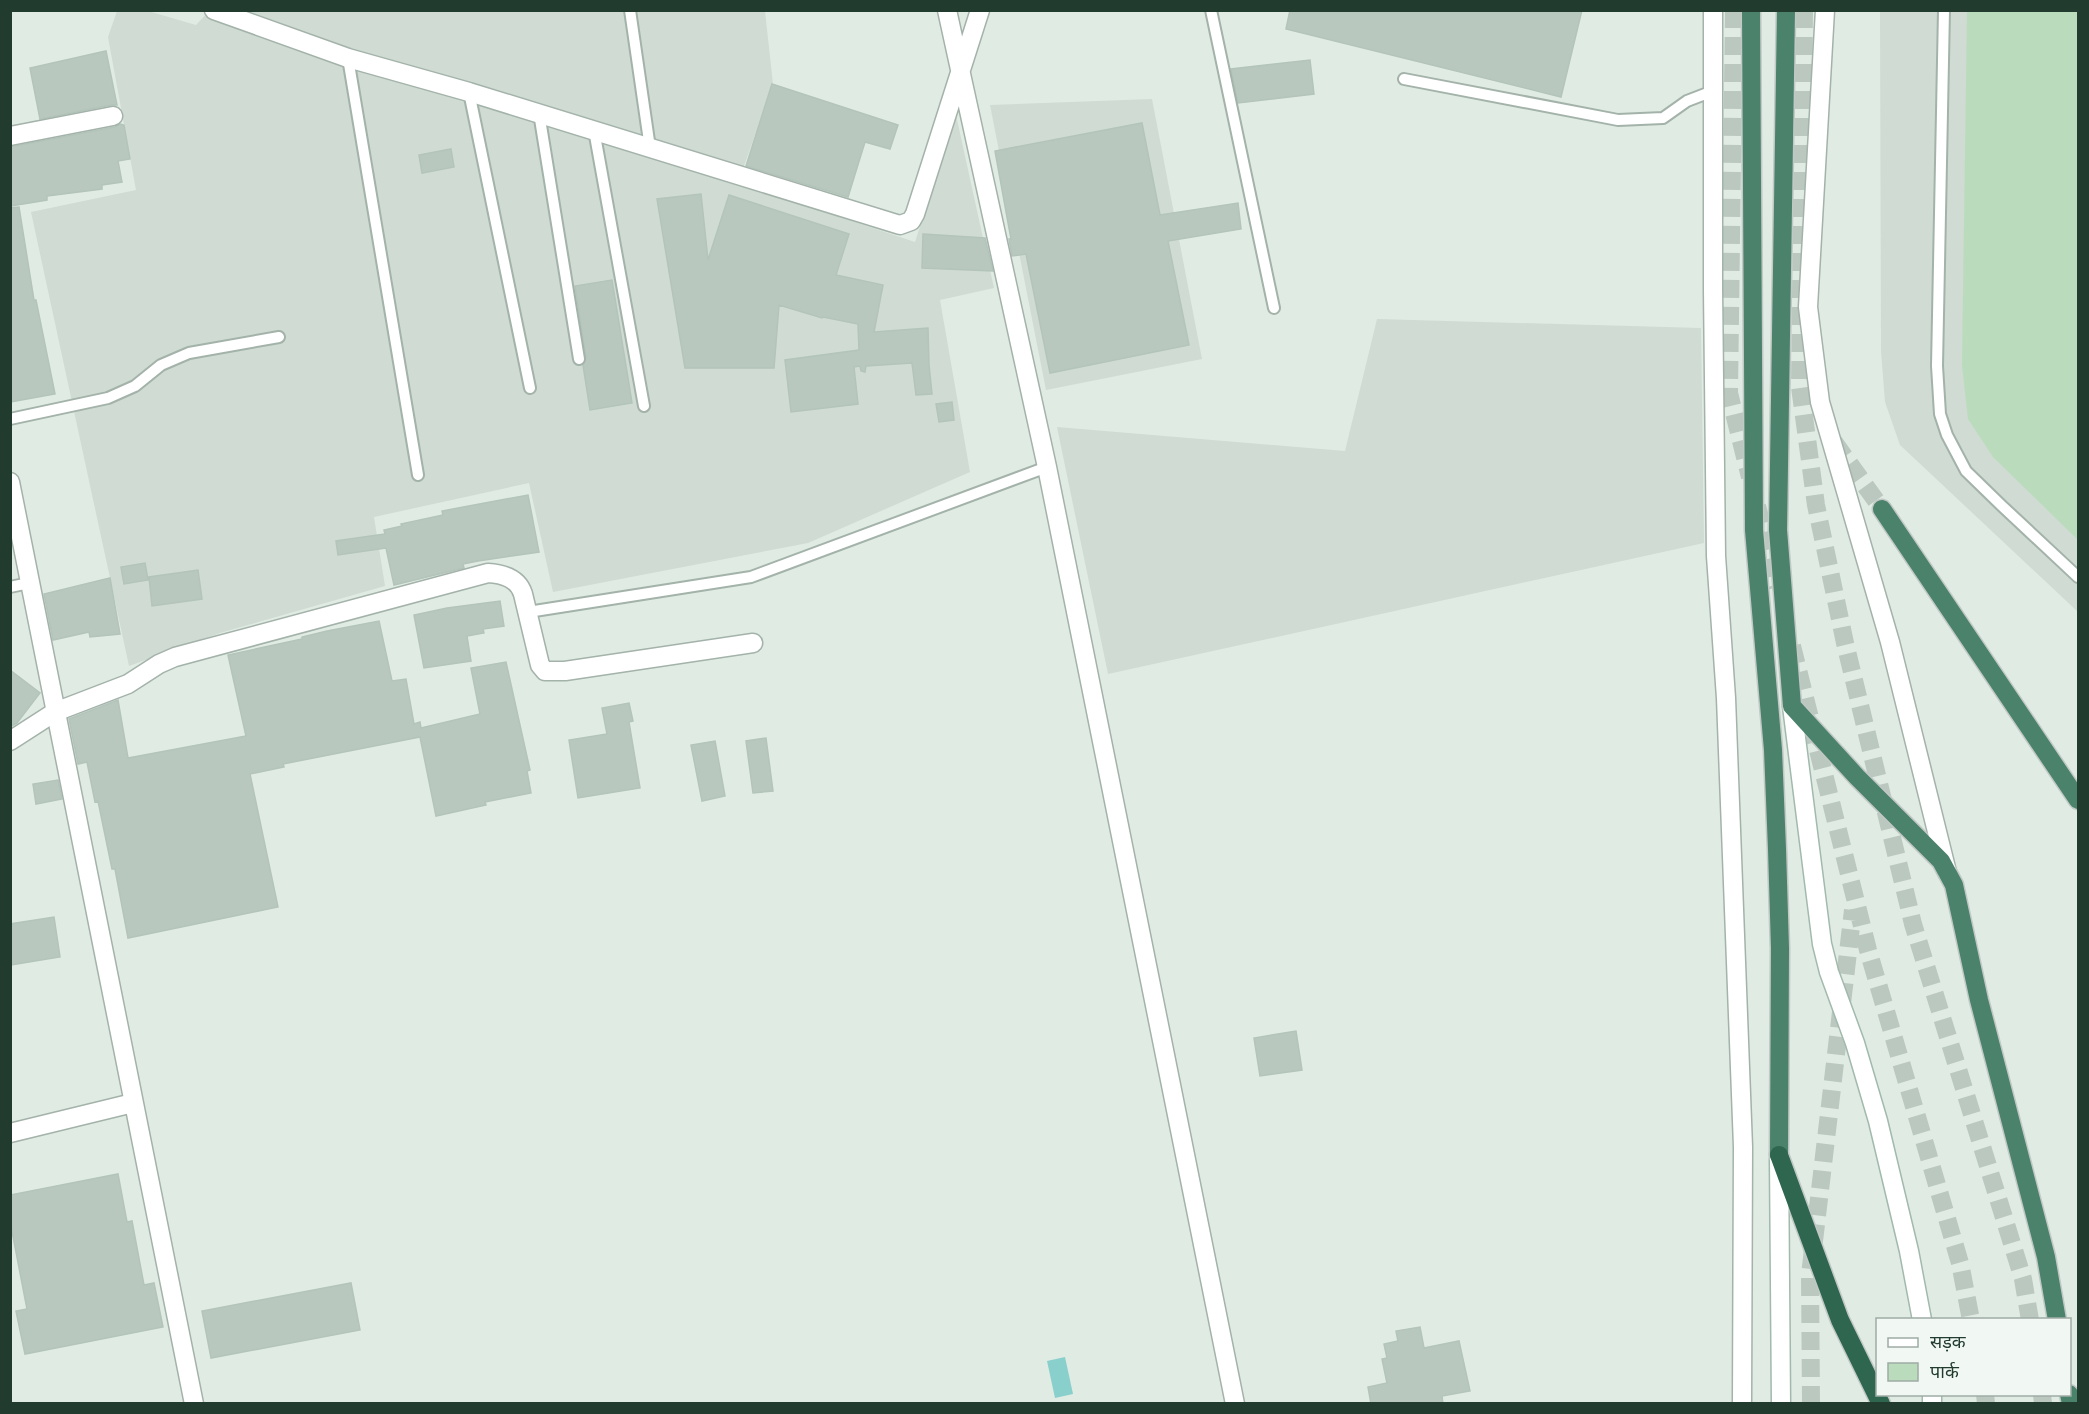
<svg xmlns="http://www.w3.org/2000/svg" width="2089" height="1414" font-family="Arial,'Noto Sans Devanagari',sans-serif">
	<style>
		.built { fill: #cfdbd3 }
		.green { fill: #badcbc }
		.water { fill: #89cfcc }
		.building { fill: #b9c8bf; stroke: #b3c4ba; stroke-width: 1.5 }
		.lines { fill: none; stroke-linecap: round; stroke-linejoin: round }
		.trunk-tunnel { stroke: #bac8c0; stroke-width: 18; stroke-dasharray: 18 9; stroke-linecap: butt }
		.service-casing { stroke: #a3b3aa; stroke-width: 14 }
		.minor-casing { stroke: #a3b3aa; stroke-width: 21 }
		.tertiary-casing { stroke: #a3b3aa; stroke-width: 21 }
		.secondary-casing { stroke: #a2b9ad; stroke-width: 21 }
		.trunk-casing { stroke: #c1c8c5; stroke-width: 21 }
		.motorway-casing { stroke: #c1c8c5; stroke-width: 21 }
		.service { stroke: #fff; stroke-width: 10 }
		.minor { stroke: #fff; stroke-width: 18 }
		.tertiary { stroke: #fff; stroke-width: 18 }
		.secondary { stroke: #fff; stroke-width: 18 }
		.trunk { stroke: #4a826b; stroke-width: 18 }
		.motorway { stroke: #2e6650; stroke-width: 18 }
	</style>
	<rect width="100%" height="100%" fill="#e0ebe4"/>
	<!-- built -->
	<path class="built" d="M210,10L765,11L773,84L738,183L915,242L956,115L994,288L940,300L970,472L808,543L553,592L529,483L374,517L385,586L220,633L129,666L31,212L136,190L108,37L117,11H148L196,25Z
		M1880,11H2078V612L1900,445L1885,402L1881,351Z
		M1152,99L1202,359L1046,390L990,105Z
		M1377,319L1701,328L1704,543L1108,674L1057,427L1345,451Z"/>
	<!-- green -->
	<path class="green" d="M1967,11H2078V540L1993,457L1968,419L1962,365Z"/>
	<!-- water -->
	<path class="water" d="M1065,1357L1073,1394L1055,1398L1047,1361Z"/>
	<!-- building -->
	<path class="building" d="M1290,10H1582L1561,97L1286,29Z
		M106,51L117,105H111L40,119L30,68Z
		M1310,60L1314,94L1238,103L1231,69Z
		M772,84L898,125L890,149L865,142L848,197L746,166Z
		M1142,123L1160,215L1238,203L1241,229L1168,241L1189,345L1050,373L1026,254L1012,256L1009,239H1011L995,151Z
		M120,124L124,125L130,159L118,161L122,182L102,185V189L47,196V200L10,206V147L115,127Z
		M451,149L454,167L422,173L419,155Z
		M701,194L708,260L729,195L849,234L836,275L883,285L874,332L928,328L929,365L932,394L916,395L912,363L866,366L865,372L861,371L860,366L854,367L858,404L791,412L785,360L859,350L858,324L823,317L822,318L779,305L774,368H685L657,199Z
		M19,207L34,300H36L55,394L10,402V208Z
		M923,234L985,238L993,271L922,268Z
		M612,280L632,403L590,410L583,365L586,358L575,286Z
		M952,402L954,420L939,422L936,404Z
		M528,495L539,552L478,561L463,564L464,568L394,585L386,548L338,555L336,541L385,534L384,530L402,526L401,524L443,515L442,511Z
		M145,563L148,580L124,584L121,567Z
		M198,570L202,599L152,606L149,577Z
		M110,578L120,634L90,637L89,632L53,640L44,594Z
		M500,601L504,626L483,629L484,633L467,636L471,661L424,668L414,615L447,608Z
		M379,621L392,681L406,679L414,724L420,722L421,728L480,714L471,668L506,662L530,770L527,771L531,793L485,802L486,805L436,816L420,737L283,764L284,767L250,774L278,907L128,938L115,869H112L98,801L95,802L87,762L78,764L69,719L118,700L128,758L246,736L228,655L302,639V637L327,631Z
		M10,670L40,693L17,723L10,727Z
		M629,703L633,721L629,722L640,788L578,798L569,740L607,734L602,708Z
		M766,738L773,791L753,793L746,741Z
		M715,741L725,796L702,801L691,745Z
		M58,780L62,799L36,804L33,784Z
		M54,917L60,957L10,965V924Z
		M1296,1031L1302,1070L1260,1076L1254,1038Z
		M118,1174L127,1222L132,1221L144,1285L154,1283L163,1327L25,1354L16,1311L27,1309L10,1221V1195Z
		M351,1283L360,1330L211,1358L202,1311Z
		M1420,1327L1424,1348L1459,1341L1470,1391L1442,1396L1443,1404H1371L1368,1387L1387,1383L1382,1359L1387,1358L1384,1344L1398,1341L1396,1331Z"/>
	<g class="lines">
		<!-- trunk-tunnel -->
		<path class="trunk-tunnel" d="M1734,10L1729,393L1750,477
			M1804,10L1800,387L1816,505L1845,643L1913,924L2023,1279L2030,1320
			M1834,442L1882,509
			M1757,506L1778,587
			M1792,646L1868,950L1960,1263L1971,1320
			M1985,1394L1986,1404
			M2042,1394L2043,1404
			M1811,1404L1810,1275L1853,910"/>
		<!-- service casing -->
		<g class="service-casing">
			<path id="service" d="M630,10L650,148
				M1211,10L1274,308
				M1944,10L1937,366L1940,414L1947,435L1966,471L2002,506L2078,577
				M348,58L418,475
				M1404,79L1618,120L1663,118L1687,101L1713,91
				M469,92L530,388
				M539,113L579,359
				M594,130L644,406
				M10,419L108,398L135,386L161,365L189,353L279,337
				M10,587L29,583
				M528,612L751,577L1047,467"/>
		</g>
		<!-- minor casing -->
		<g class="minor-casing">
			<path id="minor" d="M214,10L348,58L469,92L900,225L911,221L915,214L980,10
				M947,10L1047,467L1235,1404
				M10,136L113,116
				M10,741L55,712L128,684L159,664L175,657L488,573C503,574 518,578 523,594L540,665L545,671H565L753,643
				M10,1133L133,1103"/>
		</g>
		<!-- tertiary casing -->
		<g class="tertiary-casing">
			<path id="tertiary" d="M1713,10V290L1716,556L1726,698L1743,1147L1742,1404
				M1825,10L1808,307L1820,402L1890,642L1947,872
				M10,482L194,1404"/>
		</g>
		<!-- secondary casing -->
		<g class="secondary-casing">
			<path id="secondary" d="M1792,706L1822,944L1829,972L1855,1043L1878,1121L1909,1251L1922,1320
				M1779,1159L1781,1404
				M1932,1394V1404"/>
		</g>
		<!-- trunk casing -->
		<g class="trunk-casing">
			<path id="trunk" d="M1751,10L1754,530L1773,750L1777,849L1780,948L1779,1155
				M1786,10L1778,530L1792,706L1857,777L1941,861L1954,885L1979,1000L2046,1257L2057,1320
				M1882,509L2078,800
				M2069,1394L2071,1404"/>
		</g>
		<!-- motorway casing -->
		<g class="motorway-casing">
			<path id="motorway" d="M1779,1155L1840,1320L1881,1404"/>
		</g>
		<!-- service -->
		<use href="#service" class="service"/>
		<!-- minor -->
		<use href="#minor" class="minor"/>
		<!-- tertiary -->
		<use href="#tertiary" class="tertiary"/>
		<!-- secondary -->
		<use href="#secondary" class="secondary"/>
		<!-- trunk -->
		<use href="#trunk" class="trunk"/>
		<!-- motorway -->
		<use href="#motorway" class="motorway"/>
	</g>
	<!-- border -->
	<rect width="2089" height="1414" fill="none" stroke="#213b2f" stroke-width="24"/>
	<!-- legend -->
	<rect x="1876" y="1318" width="195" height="78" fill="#f1f7f3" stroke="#9eaca5" stroke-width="1.5"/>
	<rect x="1888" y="1338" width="30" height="9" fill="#ffffff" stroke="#9eaca5" stroke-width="1.5"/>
	<text x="1930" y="1348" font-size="18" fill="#213b2f">सड़क</text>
	<rect x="1888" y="1363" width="30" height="18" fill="#badcbc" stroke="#9eaca5" stroke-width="1.5"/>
	<text x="1930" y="1378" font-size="18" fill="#213b2f">पार्क</text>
</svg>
